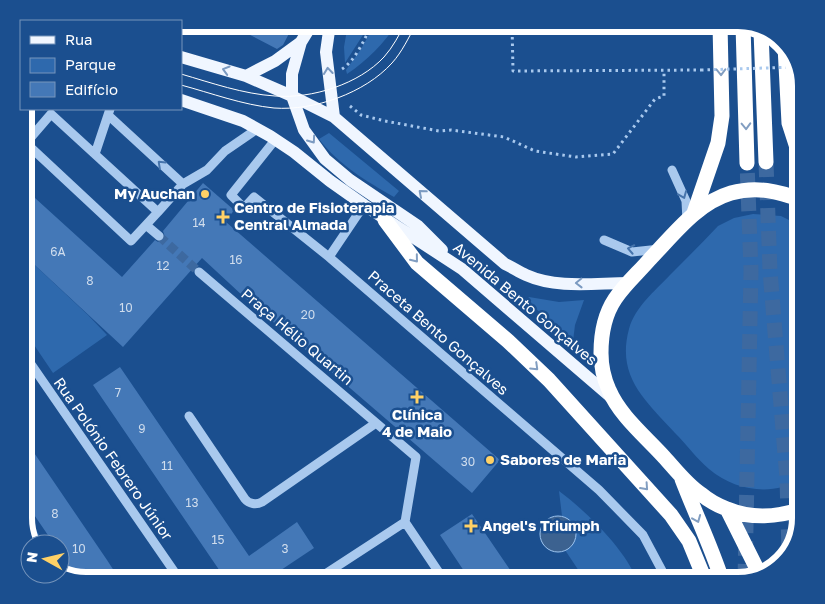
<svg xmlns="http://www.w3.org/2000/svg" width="825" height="604" font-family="'Golos Text',sans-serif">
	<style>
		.green { fill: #2e69ad }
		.water { fill: #3c6290; stroke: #9cc4f0 }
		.building { fill: #4478b7 }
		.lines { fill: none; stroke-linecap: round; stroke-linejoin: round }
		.minor-tunnel { stroke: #3d69a0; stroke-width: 9; stroke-dasharray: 9 4.5; stroke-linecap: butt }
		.highway-tunnel { stroke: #3d69a0; stroke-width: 15; stroke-dasharray: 15 8; stroke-linecap: butt }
		.path { stroke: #a9c9ee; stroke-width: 3; stroke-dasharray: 2.5 4; stroke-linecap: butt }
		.minor { stroke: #a9c9ee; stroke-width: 9 }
		.major { stroke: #f0f6ff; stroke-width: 12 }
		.highway { stroke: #fff; stroke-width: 15 }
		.tram { stroke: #fff; stroke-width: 1 }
		.path-bridge { stroke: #a9c9ee; stroke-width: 3; stroke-dasharray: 2.5 4; stroke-linecap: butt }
		.oneway { stroke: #7b9ac1 }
		.oneway2 { stroke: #829ec1 }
		.oneway3 { stroke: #4674ac }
		.poi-dot { fill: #ffd166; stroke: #1b4f8f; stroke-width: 2 }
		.labels { text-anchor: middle; stroke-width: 5; stroke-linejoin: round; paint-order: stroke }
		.number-label { font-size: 12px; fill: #d0dded }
		.poi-label { font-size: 15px; font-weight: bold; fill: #fff; stroke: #1b4f8f; text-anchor: start }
		.street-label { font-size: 15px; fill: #fff; stroke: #1b4f8f }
		.rim { fill: none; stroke: #fff; stroke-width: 6 }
	</style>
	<rect width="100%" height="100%" fill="#1b4f8f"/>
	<!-- green -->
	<path class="green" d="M348,24H370L345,63L344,47Z
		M375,24H397C383,44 368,60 347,74L346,70L361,49Z
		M329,133L399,191L394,197C366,181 339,165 319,139Z
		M753,214L781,216L801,226V480C771,496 735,491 709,469C697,459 687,445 675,433C646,401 616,377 629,329C635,307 655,291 670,275C686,259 702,243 718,226L734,218Z
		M24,255L88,315L107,335L53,373L24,330Z
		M529,297L559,302L584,300L575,325L573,341L526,300Z
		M559,491C587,512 624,548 637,580H585L565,550L571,546L568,519L562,516Z
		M24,511L45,544H36L24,521Z"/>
	<!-- water -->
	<path class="water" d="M540 534a18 18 0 1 1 36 0a18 18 0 1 1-36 0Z"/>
	<!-- building -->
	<path class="building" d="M229,24H294L283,45L277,49Z
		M203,183L234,210L226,222L500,460L472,493L243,296L202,258L123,347L24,255V188L122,277L155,240L158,242L163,240L165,237L163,231Z
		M120,367L249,556L297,522L314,548L266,580H226L93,385Z
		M24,438L107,560L120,580H86L75,576L60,553V544H54L24,500Z
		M472,514L517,580H470L440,535Z"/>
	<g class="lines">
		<!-- minor-tunnel -->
		<path class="minor-tunnel" d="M159,236L199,272"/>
		<!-- highway-tunnel -->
		<path class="highway-tunnel" d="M766,162L770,271L787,479L789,553
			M745,579L751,270L747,163"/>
		<!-- path -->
		<path class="path" d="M512,24L513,71L701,70
			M342,69C356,60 365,38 372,24
			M350,106L361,115L385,121L439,131L451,130L504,137L535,151L576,157L613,154L655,99L664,96V70"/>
		<!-- minor -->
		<path class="minor" d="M51,114L158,212L131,241L26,143Z
			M108,115L183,184L158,212
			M275,140L231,195L244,208L254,197L329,257L599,490L643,535L667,580
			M95,154L110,109
			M672,170L686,201L687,221
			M183,184L207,170L225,151L257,129
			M146,225L159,236
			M604,240L632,252L660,249
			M329,257L364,205
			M199,272L416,457L405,522
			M24,354L180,580
			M189,416L245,499C249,504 256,505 262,502L376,423
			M316,580L405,522L444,580"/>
		<!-- major -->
		<path class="major" d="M312,24L301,42L292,74V96L304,130L325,159L350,180L418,226L442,250
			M330,24L326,52L334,117
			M181,57L246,76L292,96L334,117L505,264C512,267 519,272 526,275C557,289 595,283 628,283
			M246,76L275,61L301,42
			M181,100L243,121L270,136L294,152L330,181L364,205L462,269L612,398"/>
		<!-- highway -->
		<path class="highway" d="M743,25L747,163
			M761,31L766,162
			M785,46L789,123L801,160
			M801,200C778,191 756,186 731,193C697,203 674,234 650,259C639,272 625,284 615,299C605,314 601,334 601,353C601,365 604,379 609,390C620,416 645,436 664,457C675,469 687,485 701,494C708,500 719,506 727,509C751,519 778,517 801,509
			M694,213L718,143L722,116L720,24
			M385,220L417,263L508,341L549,380L671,515L689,541L705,580
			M682,479C695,513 711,546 722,580
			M727,509L760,575"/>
		<!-- tram -->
		<path class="tram" d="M181,74C212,83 243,94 275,96C312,99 359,84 384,57C393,47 399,35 405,24
			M181,85C211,93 243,105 274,108C314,111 365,93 392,63C402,52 409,37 416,24"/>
		<!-- path-bridge -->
		<path class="path-bridge" d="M701,70L797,67"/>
	</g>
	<!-- one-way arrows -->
	<defs><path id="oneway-chevron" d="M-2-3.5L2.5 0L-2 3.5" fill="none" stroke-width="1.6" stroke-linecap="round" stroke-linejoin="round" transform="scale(1.25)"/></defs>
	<g class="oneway">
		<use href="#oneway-chevron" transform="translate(226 70) rotate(-164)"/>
		<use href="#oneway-chevron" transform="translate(328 71) rotate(-96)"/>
		<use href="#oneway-chevron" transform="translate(312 140) rotate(55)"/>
		<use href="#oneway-chevron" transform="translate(422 193) rotate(-139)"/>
		<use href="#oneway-chevron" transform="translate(579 283) rotate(179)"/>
	</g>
	<g class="oneway2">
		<use href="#oneway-chevron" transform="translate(721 72) rotate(89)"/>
		<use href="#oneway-chevron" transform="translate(746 126) rotate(88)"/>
		<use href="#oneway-chevron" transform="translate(415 259) rotate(51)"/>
		<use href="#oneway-chevron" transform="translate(535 367) rotate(44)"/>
		<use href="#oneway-chevron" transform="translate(645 487) rotate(48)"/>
		<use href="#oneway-chevron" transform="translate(697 519) rotate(68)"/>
	</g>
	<g class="oneway3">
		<use href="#oneway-chevron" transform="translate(161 164) rotate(-137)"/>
		<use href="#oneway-chevron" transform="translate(683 195) rotate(68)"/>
		<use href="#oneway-chevron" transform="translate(631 249) rotate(-169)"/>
	</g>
	<!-- markers -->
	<g class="poi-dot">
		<circle cx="205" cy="194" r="5"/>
		<path d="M220.5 209.5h5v5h5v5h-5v5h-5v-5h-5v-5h5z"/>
		<path d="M414.5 389.5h5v5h5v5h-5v5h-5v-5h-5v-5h5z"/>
		<circle cx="490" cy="460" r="5"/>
		<path d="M468.5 518.5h5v5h5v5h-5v5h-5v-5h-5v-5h5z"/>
	</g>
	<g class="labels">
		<!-- number labels -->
		<g class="number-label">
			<text x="199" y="227">14</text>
			<text x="58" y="256">6A</text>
			<text x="236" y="264">16</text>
			<text x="163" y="270">12</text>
			<text x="90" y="285">8</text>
			<text x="126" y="312">10</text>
			<text x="308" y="319">20</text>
			<text x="118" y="397">7</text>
			<text x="142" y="433">9</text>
			<text x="468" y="466">30</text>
			<text x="167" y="470">11</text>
			<text x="192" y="507">13</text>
			<text x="55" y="518">8</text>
			<text x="218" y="544">15</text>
			<text x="79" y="553">10</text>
			<text x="285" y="553">3</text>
		</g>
		<!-- poi labels -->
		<g class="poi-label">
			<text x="195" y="199" text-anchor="end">My Auchan</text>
			<text x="234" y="213">Centro de Fisioterapia<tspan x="234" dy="17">Central Almada</tspan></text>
			<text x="417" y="420" text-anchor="middle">Clínica<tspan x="417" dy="17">4 de Maio</tspan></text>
			<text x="500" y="465">Sabores de Maria</text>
			<text x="482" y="531">Angel's Triumph</text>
		</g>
		<!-- street labels -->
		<g class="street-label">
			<text transform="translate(525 304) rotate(40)" y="5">Avenida Bento Gonçalves</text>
			<text transform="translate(438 333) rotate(41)" y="5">Praceta Bento Gonçalves</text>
			<text transform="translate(297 337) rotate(40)" y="5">Praça Hélio Quartin</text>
			<text transform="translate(113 459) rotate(55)" y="5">Rua Polónio Febrero Júnior</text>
		</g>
	</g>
	<!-- crop -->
	<path d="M0 0H825V604H0ZM86 32H738A54 54 0 0 1 792 86V518A54 54 0 0 1 738 572H86A54 54 0 0 1 32 518V86A54 54 0 0 1 86 32Z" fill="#1b4f8f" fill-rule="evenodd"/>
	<path class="rim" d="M86 32H738A54 54 0 0 1 792 86V518A54 54 0 0 1 738 572H86A54 54 0 0 1 32 518V86A54 54 0 0 1 86 32Z"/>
	<!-- legend -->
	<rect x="20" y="20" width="162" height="90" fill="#1b4f8f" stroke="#7695bc"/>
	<rect x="30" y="36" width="25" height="8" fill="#f0f6ff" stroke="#7695bc"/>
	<text x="65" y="45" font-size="15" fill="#ffffff">Rua</text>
	<rect x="30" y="58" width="25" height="15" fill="#2e69ad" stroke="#7695bc"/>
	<text x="65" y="70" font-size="15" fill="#ffffff">Parque</text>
	<rect x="30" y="82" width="25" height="15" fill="#4478b7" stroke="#7695bc"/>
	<text x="65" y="95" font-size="15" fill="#ffffff">Edifício</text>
	<!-- north arrow -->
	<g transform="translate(45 559) rotate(278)"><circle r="24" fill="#1b4f8f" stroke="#7695bc"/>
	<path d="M0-4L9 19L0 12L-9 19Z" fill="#ffd166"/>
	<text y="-8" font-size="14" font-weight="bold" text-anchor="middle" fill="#ffffff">N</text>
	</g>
</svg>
